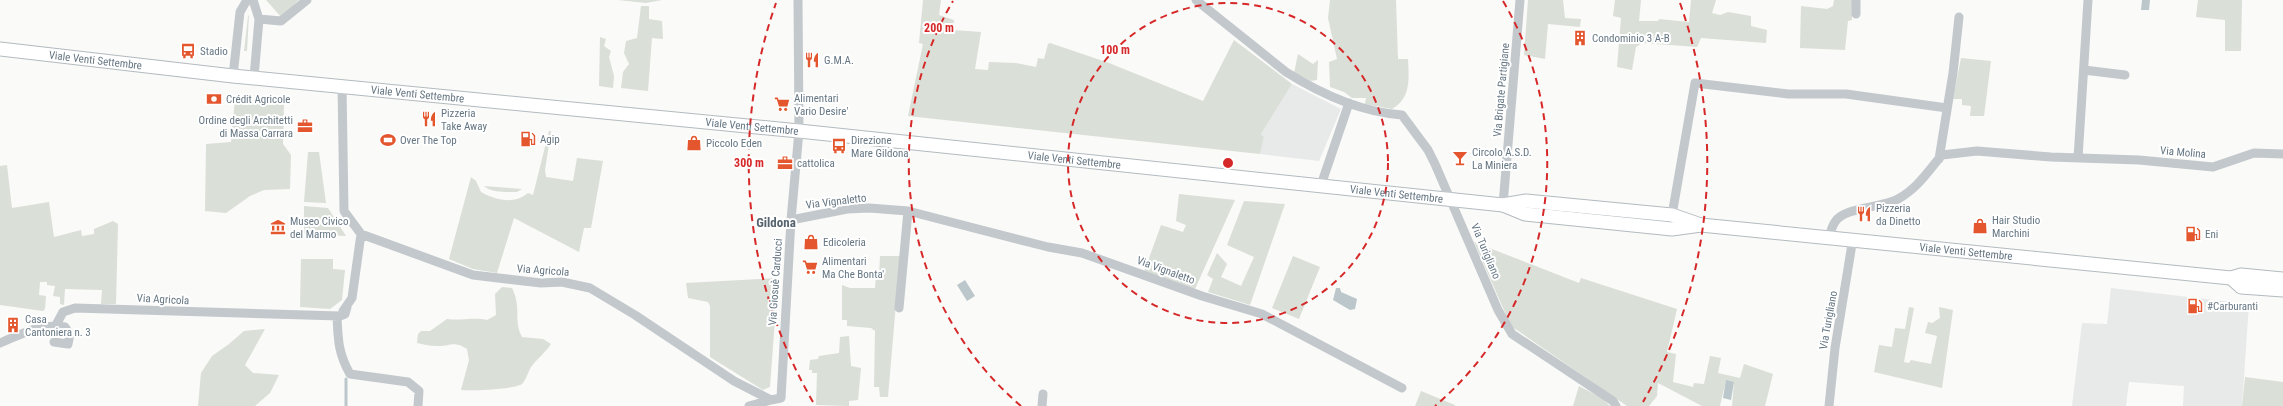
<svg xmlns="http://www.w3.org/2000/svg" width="2283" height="406" font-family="'Roboto Condensed',sans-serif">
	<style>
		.built { fill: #e8e9e9 }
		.green { fill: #dadfd7 }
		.water { fill: #bbc7cb }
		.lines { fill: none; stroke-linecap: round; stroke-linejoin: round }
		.stream { stroke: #bbc7cb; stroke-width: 3 }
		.secondary-casing { stroke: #b3babf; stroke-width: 15 }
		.minor { stroke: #c3c8cc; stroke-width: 9 }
		.secondary { stroke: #fff; stroke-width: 13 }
		.ring { fill: none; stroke: #d62828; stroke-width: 2; stroke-dasharray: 7 5 }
		.labels { text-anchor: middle; stroke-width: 4; stroke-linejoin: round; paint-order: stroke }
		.poi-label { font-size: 11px; fill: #657683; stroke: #fff; text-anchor: start }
		.street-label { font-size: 11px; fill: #657683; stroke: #fff }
		.quarter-label { font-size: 13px; font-weight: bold; fill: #57646e; stroke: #fff }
		.centre { fill: #d62828; stroke: #fff; stroke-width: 2 }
		.ring-label { font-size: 12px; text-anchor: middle; font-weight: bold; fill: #d62828; stroke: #fff; stroke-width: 4; stroke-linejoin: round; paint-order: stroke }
	</style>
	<rect width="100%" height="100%" fill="#fafaf8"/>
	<!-- built -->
	<path class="built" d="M1292,84L1341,109L1319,161L1260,154L1264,137L1261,134Z
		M2111,288L2249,304L2242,406H2183L2184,386L2129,382L2126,406H2072L2082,323L2107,324Z"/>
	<!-- green -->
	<path class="green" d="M266,0H299L281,17Z
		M618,0H662L646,3Z
		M923,0H941L939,15L954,20L953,30L981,32L975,69L988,70L989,62L1016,63L1036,67L1038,58L1044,59L1048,44L1050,43L1109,63L1203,101L1234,40L1292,84L1261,134L1264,137L1260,154L908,116L923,44L919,43Z
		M1330,0H1396L1398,59H1408C1409,79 1411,98 1392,109L1365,104L1366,98H1352L1344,92L1330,87L1329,62L1337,59L1328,18Z
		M1528,0H1563L1565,18L1581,19L1580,27L1548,24L1545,59L1524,55Z
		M1615,0H1641L1639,21H1658L1659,19L1689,22L1691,0H1716L1712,13L1720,15L1728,12L1751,16V26L1767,30L1766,43L1701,38L1697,47L1642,43L1636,47L1632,70L1617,67L1621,18L1613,16Z
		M1834,0H1852V20L1848,21L1845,50L1800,48L1801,6L1827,9L1833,6Z
		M2198,0H2242L2241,51H2225V20L2196,17Z
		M641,6H649V19L662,21L663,39L652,38L648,91L621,88L623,72L629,64L624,53L626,41L637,38Z
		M249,15L247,51H244L248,16Z
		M600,37L606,39L604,46L611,51L609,57L614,76L613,88L599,86Z
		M1298,54L1313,64L1318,60L1317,80L1311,81L1294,73Z
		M1961,58L1991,61L1984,116H1970L1971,106L1962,105V99H1953Z
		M235,98L284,104L283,144L291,155L290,189L264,190L250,196L226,213L205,211L206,144L231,142Z
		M549,131H551L545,170L546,177L573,181L577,158L603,161L591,228H584L579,252L514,218L497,273L473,269L449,259L471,177L476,181L481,192C495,200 514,205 528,193L533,195Z
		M308,152H319L326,203L304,202Z
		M7,165L12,208L49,202L54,237L81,230L82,236L94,234V229L113,221L118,224L116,304H101L102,290L65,289L64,305L60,304V297L53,296L55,286L47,285V282H40L39,295L46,296L45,309L43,311L0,305V166Z
		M484,186L522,189L517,192C507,192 491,193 484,186Z
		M1179,194L1235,200L1195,289L1144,272L1161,225L1183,232L1186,225L1176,221Z
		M1244,201L1285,204L1250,305L1208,292L1213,279L1207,275L1217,253L1227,264L1221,277L1241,286L1254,257L1227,245Z
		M304,206L328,208L346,236L304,234Z
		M1474,242L1579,283L1581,278L1677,309L1667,352L1676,354L1673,382L1693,387L1694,383L1704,384L1710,356L1721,358L1718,373L1740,378L1744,364L1773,374L1765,406H1732L1734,382L1726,381L1720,406H1702L1658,383L1657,396L1649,406H1627L1511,326Z
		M880,256H900L888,397H880L879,387H874L875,331L871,328L847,326V320H842V285L850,288H875L876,276H879Z
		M1293,256L1320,267L1299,319L1272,308Z
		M301,259H333V269L345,270L342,300L330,309L300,307Z
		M778,278L770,387L763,390L710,357V306L708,302L688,298L686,283Z
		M502,287L512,288C522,308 513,320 522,337L543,339L551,344C545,353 537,359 531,367C528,372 526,380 522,384C516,389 470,391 461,390L469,360L467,349C453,340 450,347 436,346C430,346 423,344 417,343L418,334L421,331H430L447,319C461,321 473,317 487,320L496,315L495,294Z
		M1909,307L1914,308L1904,362L1909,363L1911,360L1931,364L1937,336L1925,333L1928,322L1932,323L1940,318L1939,307L1953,310L1942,388L1874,372L1879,345L1892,347L1895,328L1905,329Z
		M265,329L245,365L253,373L279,375L270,393L255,406H198L201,373L212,356L229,344L244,331Z
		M849,336L851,366L861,368L858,400L849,401V406L816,405L817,373H812V370H809L810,360L818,359L819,356L839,353L840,337Z
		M2245,377L2283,382V406H2242Z
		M1579,386L1602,398L1610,406H1573Z
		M1421,391L1455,405V406H1415Z"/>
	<!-- water -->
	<path class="water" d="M2142,0H2150L2149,10H2141Z
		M965,280L975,296L967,301L957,285Z
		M1336,288H1340L1341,292L1357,299L1355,309L1350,310L1333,300Z
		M1726,380L1734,382L1731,400L1723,398Z"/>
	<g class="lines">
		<!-- stream -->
		<path class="stream" d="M346,379V406"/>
		<!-- secondary casing -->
		<g class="secondary-casing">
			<g id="secondary">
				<path id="s1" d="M0,49L233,76L799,131L1503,205L1525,214L1672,229L1701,225"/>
				<path id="s2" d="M1503,205L1526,201L1672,215L1701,225L2231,278L2241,275L2283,279"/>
				<path d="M2231,278L2241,287L2283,290"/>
			</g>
		</g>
		<!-- minor -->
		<path class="minor" d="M253,0L259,19L254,77
			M1196,0L1286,72C1321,94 1360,112 1402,115L1428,150L1435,164L1498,310L1512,334L1613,401L1616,406
			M1856,0V14
			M259,19L281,21L307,0
			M2084,70L2125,75
			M233,76L240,12L247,0
			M342,86L344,211L361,234L352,298L343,311
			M2078,158L2088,0
			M1939,159L1953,73L1959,17
			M1321,185L1349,103
			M1503,205L1520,0
			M1672,215L1695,83L1788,94H1846L1947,108
			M791,220L847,209L869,208L908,211L1048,247L1082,253L1202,296L1262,314L1402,388
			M361,234L473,275L541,283L562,282L590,288L635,315L734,381L771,400L781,398
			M1829,236C1831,232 1832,226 1835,222C1844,207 1882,208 1898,199C1918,188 1928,171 1942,155L1977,151L2051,157L2139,160L2213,167L2254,153L2283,154
			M899,308L908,211
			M337,316C338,339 338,353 350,374L408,382L419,391L418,406
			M56,325L63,312L75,308L340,316L345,314L347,307
			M0,343C20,335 43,322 65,327L70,334L68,344L54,342
			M781,398L791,220L799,131L798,0
			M749,406L771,400
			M1042,406L1043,394
			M1829,406L1835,348L1853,238"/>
		<!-- secondary -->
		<use href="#secondary" class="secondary"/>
	</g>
	<!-- distance rings -->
	<g class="ring">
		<circle cx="1228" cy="163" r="160"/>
		<path d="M1021 406A319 319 0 0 1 953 1M1503 1A319 319 0 0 1 1435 406"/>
		<path d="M813 402A479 479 0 0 1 776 3M1680 3A479 479 0 0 1 1643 402"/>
	</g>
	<!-- icons -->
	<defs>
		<g id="building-bare" transform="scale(1.2)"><path d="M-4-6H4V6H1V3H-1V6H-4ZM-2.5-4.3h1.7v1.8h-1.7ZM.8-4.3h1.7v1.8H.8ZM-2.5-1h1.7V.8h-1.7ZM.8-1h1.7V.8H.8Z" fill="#e4572e" stroke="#fff" stroke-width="2.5" paint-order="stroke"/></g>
		<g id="bus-bare" transform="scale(1.2)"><path d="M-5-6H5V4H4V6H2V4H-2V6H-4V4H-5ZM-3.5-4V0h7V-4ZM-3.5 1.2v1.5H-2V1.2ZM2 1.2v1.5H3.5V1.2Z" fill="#e4572e" stroke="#fff" stroke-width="2.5" paint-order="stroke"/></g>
		<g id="restaurant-bare" transform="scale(1.2)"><path d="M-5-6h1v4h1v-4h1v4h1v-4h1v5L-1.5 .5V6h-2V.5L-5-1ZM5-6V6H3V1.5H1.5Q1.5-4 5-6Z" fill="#e4572e" stroke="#fff" stroke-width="2.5" paint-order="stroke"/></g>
		<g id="bank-bare" transform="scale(1.2)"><path d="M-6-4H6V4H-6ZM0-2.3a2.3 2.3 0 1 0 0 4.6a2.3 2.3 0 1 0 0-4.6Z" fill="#e4572e" stroke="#fff" stroke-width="2.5" paint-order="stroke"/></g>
		<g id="supermarket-bare" transform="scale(1.2)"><path d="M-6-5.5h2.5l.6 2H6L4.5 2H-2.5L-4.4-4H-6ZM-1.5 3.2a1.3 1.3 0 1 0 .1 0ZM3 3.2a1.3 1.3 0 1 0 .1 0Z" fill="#e4572e" stroke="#fff" stroke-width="2.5" paint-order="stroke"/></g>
		<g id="office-bare" transform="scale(1.2)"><path d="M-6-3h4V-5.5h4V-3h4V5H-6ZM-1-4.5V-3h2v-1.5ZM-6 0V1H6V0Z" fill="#e4572e" stroke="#fff" stroke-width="2.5" paint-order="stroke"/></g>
		<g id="fuel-bare" transform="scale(1.2)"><path d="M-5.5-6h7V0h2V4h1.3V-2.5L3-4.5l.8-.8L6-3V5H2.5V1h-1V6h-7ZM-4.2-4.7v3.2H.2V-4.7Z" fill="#e4572e" stroke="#fff" stroke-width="2.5" paint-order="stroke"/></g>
		<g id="stadium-bare" transform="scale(1.2)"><path d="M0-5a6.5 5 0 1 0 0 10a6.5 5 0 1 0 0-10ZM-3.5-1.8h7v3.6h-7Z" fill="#e4572e" stroke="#fff" stroke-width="2.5" paint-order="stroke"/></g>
		<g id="shop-bare" transform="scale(1.2)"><path d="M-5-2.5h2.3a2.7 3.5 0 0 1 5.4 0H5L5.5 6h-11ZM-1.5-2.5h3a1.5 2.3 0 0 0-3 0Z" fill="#e4572e" stroke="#fff" stroke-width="2.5" paint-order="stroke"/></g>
		<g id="bar-bare" transform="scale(1.2)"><path d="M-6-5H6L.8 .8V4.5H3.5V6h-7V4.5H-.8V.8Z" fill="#e4572e" stroke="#fff" stroke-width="2.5" paint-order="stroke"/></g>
		<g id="museum-bare" transform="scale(1.2)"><path d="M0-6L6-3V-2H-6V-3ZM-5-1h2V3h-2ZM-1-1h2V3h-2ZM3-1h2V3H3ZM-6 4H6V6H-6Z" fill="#e4572e" stroke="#fff" stroke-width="2.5" paint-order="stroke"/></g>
	</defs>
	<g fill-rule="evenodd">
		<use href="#building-bare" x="1580" y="38"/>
		<use href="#bus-bare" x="188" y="51"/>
		<use href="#restaurant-bare" x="812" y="60"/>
		<use href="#bank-bare" x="214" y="99"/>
		<use href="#supermarket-bare" x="782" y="104"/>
		<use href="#restaurant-bare" x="429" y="119"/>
		<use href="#office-bare" x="305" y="126"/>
		<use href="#fuel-bare" x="528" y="139"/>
		<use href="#stadium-bare" x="388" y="140"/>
		<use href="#shop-bare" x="694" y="143"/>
		<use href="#bus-bare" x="839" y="146"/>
		<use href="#bar-bare" x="1460" y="158"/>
		<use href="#office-bare" x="785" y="163"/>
		<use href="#restaurant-bare" x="1864" y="214"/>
		<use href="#shop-bare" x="1980" y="226"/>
		<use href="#museum-bare" x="278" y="227"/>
		<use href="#fuel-bare" x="2193" y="234"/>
		<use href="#shop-bare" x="811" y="242"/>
		<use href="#supermarket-bare" x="810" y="267"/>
		<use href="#fuel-bare" x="2195" y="306"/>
		<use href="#building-bare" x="13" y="325"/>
	</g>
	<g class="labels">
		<!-- poi labels -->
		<g class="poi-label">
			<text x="1592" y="42">Condominio 3 A-B</text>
			<text x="200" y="55">Stadio</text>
			<text x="824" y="64">G.M.A.</text>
			<text x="794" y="102">Alimentari<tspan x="794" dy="13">Vario Desire'</tspan></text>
			<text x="226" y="103">Crédit Agricole</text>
			<text x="441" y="117">Pizzeria<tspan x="441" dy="13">Take Away</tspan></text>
			<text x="293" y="124" text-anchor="end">Ordine degli Architetti<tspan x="293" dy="13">di Massa Carrara</tspan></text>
			<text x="540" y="143">Agip</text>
			<text x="400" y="144">Over The Top</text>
			<text x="851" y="144">Direzione<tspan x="851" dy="13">Mare Gildona</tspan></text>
			<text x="706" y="147">Piccolo Eden</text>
			<text x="1472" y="156">Circolo A.S.D.<tspan x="1472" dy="13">La Miniera</tspan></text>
			<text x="797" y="167">cattolica</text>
			<text x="1876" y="212">Pizzeria<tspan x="1876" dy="13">da Dinetto</tspan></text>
			<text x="1992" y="224">Hair Studio<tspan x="1992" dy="13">Marchini</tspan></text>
			<text x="290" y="225">Museo Civico<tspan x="290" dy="13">del Marmo</tspan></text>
			<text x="2205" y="238">Eni</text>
			<text x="823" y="246">Edicoleria</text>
			<text x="822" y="265">Alimentari<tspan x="822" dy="13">Ma Che Bonta'</tspan></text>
			<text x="2207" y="310">#Carburanti</text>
			<text x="25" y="323">Casa<tspan x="25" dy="13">Cantoniera n. 3</tspan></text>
		</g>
		<!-- street labels -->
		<g class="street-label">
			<text dy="4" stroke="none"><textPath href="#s1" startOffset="96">Viale Venti Settembre</textPath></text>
			<text transform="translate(1501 90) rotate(-85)" y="4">Via Brigate Partigiane</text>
			<text dy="4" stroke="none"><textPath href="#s1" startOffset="420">Viale Venti Settembre</textPath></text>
			<text dy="4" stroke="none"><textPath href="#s1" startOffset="756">Viale Venti Settembre</textPath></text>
			<text transform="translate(2183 152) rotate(5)" y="4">Via Molina</text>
			<text dy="4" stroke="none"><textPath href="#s1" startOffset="1080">Viale Venti Settembre</textPath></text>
			<text dy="4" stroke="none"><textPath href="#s1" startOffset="1404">Viale Venti Settembre</textPath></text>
			<text transform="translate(836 201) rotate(-7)" y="4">Via Vignaletto</text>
			<text dy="4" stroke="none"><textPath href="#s2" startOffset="467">Viale Venti Settembre</textPath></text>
			<text transform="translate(1486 251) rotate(67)" y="4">Via Turigliano</text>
			<text transform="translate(543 270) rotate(4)" y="4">Via Agricola</text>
			<text transform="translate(1166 270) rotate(20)" y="4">Via Vignaletto</text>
			<text transform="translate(775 282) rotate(-86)" y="4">Via Giosuè Carducci</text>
			<text transform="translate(163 299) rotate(3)" y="4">Via Agricola</text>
			<text transform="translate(1828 320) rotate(-80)" y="4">Via Turigliano</text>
		</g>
		<!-- quarter labels -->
		<g class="quarter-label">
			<text x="776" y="227">Gildona</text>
		</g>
	</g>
	<circle cx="1228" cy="163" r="6" class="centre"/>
	<g class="ring-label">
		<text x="939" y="32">200 m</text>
		<text x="1115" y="54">100 m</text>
		<text x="749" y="167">300 m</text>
	</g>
</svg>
